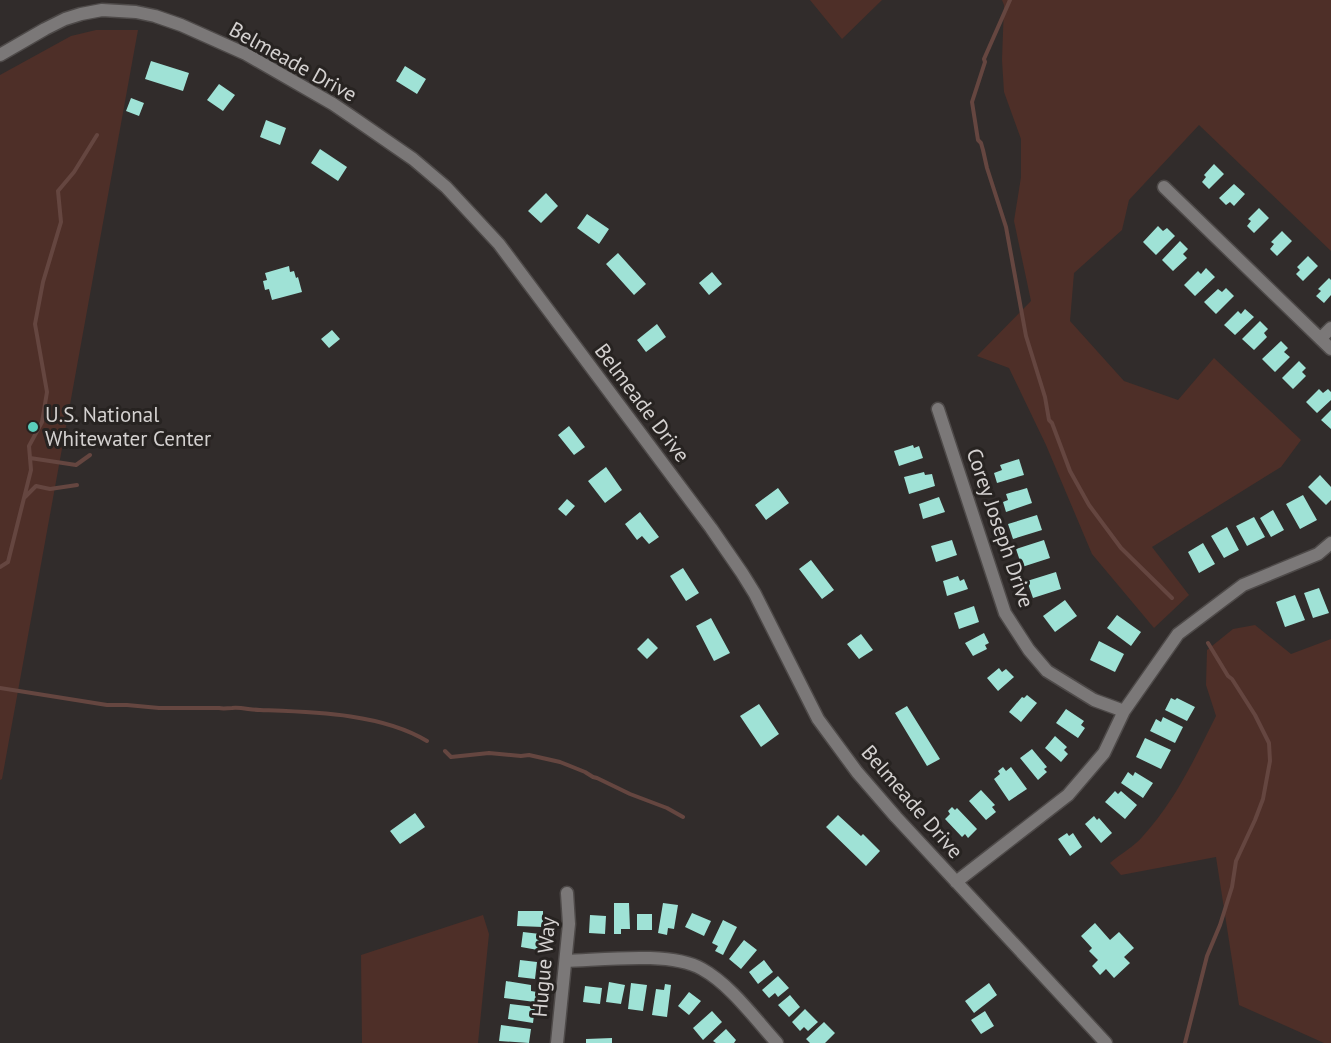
<svg xmlns="http://www.w3.org/2000/svg" width="1331" height="1043" font-family="'PT Sans',sans-serif">
	<style>
		.green { fill: #4e2f28 }
		.lines { fill: none; stroke-linecap: round; stroke-linejoin: round }
		.stream { stroke: #654640; stroke-width: 4 }
		.building { fill: #9fe2d6 }
		.minor-casing { stroke: #4e4a49; stroke-width: 15 }
		.minor { stroke: #7b7878; stroke-width: 12 }
		.poi-dot { fill: #5acebc; stroke: #272321; stroke-width: 2 }
		.labels { text-anchor: middle; stroke-width: 6; stroke-linejoin: round; paint-order: stroke }
		.street-label { font-size: 21px; fill: #d4d1d0; stroke: #272321 }
		.poi-label { font-size: 21px; fill: #d4d1d0; stroke: #272321; text-anchor: start }
	</style>
	<rect width="100%" height="100%" fill="#312c2b"/>
	<!-- green -->
	<path class="green" d="M810,0H882L842,39Z
		M1002,0H1331V251L1199,125L1129,200L1122,230L1074,273L1070,321L1124,381L1178,400L1214,358L1301,440L1281,467L1152,547L1189,595L1154,628L1092,554L1046,445L1009,368L977,356L1031,301L1014,221L1021,177V139L1004,92L1002,60L1004,5Z
		M96,30H138L2,779L0,780V75L71,36Z
		M1255,625L1291,654L1331,639V1043H1324L1239,1005L1216,857L1121,875L1110,863C1120,854 1134,847 1143,836C1175,801 1195,758 1216,716L1206,685L1207,650L1233,629Z
		M483,915L489,934L478,1043H362L361,955Z"/>
	<g class="lines">
		<!-- stream -->
		<path class="stream" d="M1010,0L984,59L985,62L972,102L978,140L981,143L983,150L987,168L1006,227L1026,336L1045,397L1049,420L1052,423L1070,471L1089,505L1121,548L1172,598
			M30,458L76,465L90,455
			M25,497L36,486L50,489L77,485
			M0,567L8,562L31,470L29,446L42,422L47,392L35,324L43,282L61,222L58,191L74,172L97,135
			M0,688L107,705H127L159,708H219C224,709 227,708 232,708C241,707 251,710 260,710C312,712 381,713 427,741
			M445,751L451,757L489,753L521,756L529,755L560,762L585,772L593,777L597,778L630,794L667,808L683,817
			M1185,1043L1207,956L1220,925L1232,887L1236,861L1255,820L1263,799L1270,761L1269,743L1255,715L1232,679L1228,676L1208,643"/>
	</g>
	<!-- building -->
	<path class="building" d="M151,61L189,73L183,91L145,79Z
		M405,66L426,79L417,94L396,81Z
		M219,84L235,95L223,111L207,100Z
		M131,98L144,103L139,116L126,111Z
		M266,120L286,128L280,145L260,137Z
		M320,149L347,167L338,181L311,163Z
		M1214,164L1224,174L1209,189L1202,182L1206,177L1204,175Z
		M1234,184L1245,194L1234,206L1230,202L1226,205L1219,198Z
		M546,193L558,206L541,223L528,211Z
		M1259,208L1269,218L1254,233L1247,226L1251,221L1248,219Z
		M587,214L609,229L599,244L577,228Z
		M1158,226L1163,231L1167,228L1175,236L1156,255L1143,242Z
		M1282,231L1292,241L1277,256L1270,249L1274,244L1271,242Z
		M1180,241L1188,249L1183,254L1187,258L1173,271L1162,260Z
		M618,253L646,284L634,295L606,264Z
		M1308,256L1318,266L1303,281L1296,274L1300,270L1297,267Z
		M289,266L290,272L294,271L296,278L298,277L302,292L272,300L269,289L265,290L263,281L267,280L265,273Z
		M1206,268L1215,277L1195,296L1184,285L1198,271L1201,274Z
		M712,272L722,284L709,295L699,283Z
		M1329,278L1331,280V295L1324,303L1316,296L1321,291L1318,289Z
		M1226,288L1234,296L1216,314L1204,302L1218,289L1222,292Z
		M1245,309L1254,317L1235,335L1224,325L1238,311L1241,314Z
		M1260,321L1268,329L1264,333L1267,337L1254,350L1242,339Z
		M657,324L666,337L646,352L637,340Z
		M332,330L340,339L329,348L321,339Z
		M1281,341L1288,348L1284,352L1290,357L1275,372L1262,359Z
		M1299,361L1306,368L1302,372L1306,376L1293,389L1282,378Z
		M1319,389L1323,393L1328,389L1331,392V400L1317,413L1306,402Z
		M1331,410V429L1321,420Z
		M569,426L585,447L574,455L558,435Z
		M913,445L914,448L919,446L923,458L899,466L894,451Z
		M1019,459L1024,475L997,483L994,473L1002,470L1000,465Z
		M606,467L622,490L605,503L588,481Z
		M924,472L925,475L932,474L935,486L909,494L904,477Z
		M1320,475L1331,487V500L1326,505L1308,487Z
		M778,488L789,503L766,520L755,505Z
		M1027,488L1032,503L1006,512L1003,502L1008,500L1006,494Z
		M1303,495L1317,520L1300,529L1286,504Z
		M939,497L945,512L923,519L919,504Z
		M567,499L575,506L566,516L558,509Z
		M1273,510L1284,530L1271,537L1260,518Z
		M640,512L659,537L649,544L642,536L637,540L625,524Z
		M1037,515L1042,530L1013,539L1008,524Z
		M1254,517L1265,537L1247,546L1236,526Z
		M1227,527L1239,550L1224,558L1211,536Z
		M952,540L957,555L936,562L931,546Z
		M1044,540L1050,558L1022,567L1016,549Z
		M1203,543L1215,564L1199,573L1188,552Z
		M811,560L834,590L822,599L799,569Z
		M683,568L699,593L686,601L670,576Z
		M1056,572L1061,589L1033,598L1027,581Z
		M958,576L960,581L964,579L968,589L947,596L943,581Z
		M1319,588L1329,613L1313,618L1304,593Z
		M1295,595L1305,620L1285,627L1276,602Z
		M1065,600L1077,616L1055,632L1043,616Z
		M974,606L979,622L959,629L954,613Z
		M1117,615L1141,632L1131,646L1107,628Z
		M711,618L730,653L714,661L696,626Z
		M984,633L989,643L985,645L987,649L973,656L965,643Z
		M861,634L873,650L859,659L847,644Z
		M648,638L658,648L647,659L637,649Z
		M1099,641L1124,654L1115,672L1090,660Z
		M999,668L1002,672L1006,669L1014,677L998,691L987,678Z
		M1027,695L1037,703L1021,722L1009,712L1022,697L1024,698Z
		M1171,698L1175,700L1177,698L1195,707L1187,721L1165,710Z
		M759,704L779,734L761,747L740,716Z
		M907,706L940,759L927,766L895,713Z
		M1066,709L1084,721L1081,725L1085,728L1078,738L1056,723Z
		M1163,717L1183,727L1175,743L1150,731L1156,719L1161,722Z
		M1055,736L1067,747L1064,750L1068,754L1061,762L1045,748Z
		M1145,738L1171,750L1161,769L1136,757Z
		M1032,749L1047,767L1044,769L1047,772L1038,780L1020,758Z
		M1003,767L1006,771L1011,767L1027,789L1009,801L994,779L1000,774L998,771Z
		M1128,772L1133,776L1135,772L1153,783L1143,798L1121,783Z
		M981,790L995,805L992,807L996,812L986,820L969,801Z
		M1115,791L1118,794L1121,791L1137,805L1125,819L1105,802Z
		M952,807L955,810L957,808L977,829L968,838L965,834L962,837L945,819L950,814L948,811Z
		M415,813L425,827L400,844L390,831Z
		M838,815L861,836L863,834L880,851L866,866L826,827Z
		M1094,816L1097,820L1099,818L1112,833L1101,843L1085,824Z
		M1067,833L1069,836L1073,833L1082,847L1070,856L1058,839Z
		M614,903H629L630,929H621V934H614Z
		M663,903L678,905L674,929L668,928L667,935L658,933Z
		M518,911H543V927L517,926Z
		M692,913L711,921L704,936L685,927Z
		M637,914H652V930H637Z
		M590,915L606,916L605,934L589,933Z
		M723,920L737,927L723,955L715,951L718,946L712,943Z
		M1095,923L1110,940L1119,932L1134,948L1124,957L1130,963L1114,978L1106,969L1100,975L1092,966L1098,960L1089,951L1092,948L1081,936Z
		M523,932L540,934L538,950L521,947Z
		M744,940L757,950L741,969L729,959Z
		M520,960L537,962L535,979L518,977Z
		M764,960L773,972L758,984L749,972Z
		M778,976L789,988L778,997L775,993L769,998L762,990Z
		M506,981L531,985V991L537,992L535,1002L504,998Z
		M609,982L625,985L621,1004L606,1002Z
		M631,983L647,985L643,1011L628,1009Z
		M989,983L997,995L974,1013L965,1001Z
		M665,984L671,985L667,1017L652,1015L656,989L664,990Z
		M585,986L602,988L600,1004L583,1002Z
		M689,992L701,1001L689,1015L678,1006Z
		M790,995L800,1007L789,1017L778,1005Z
		M510,1004L535,1007L533,1023L508,1019Z
		M805,1009L818,1022L808,1031L804,1027L800,1031L792,1022Z
		M712,1011L722,1022L703,1040L693,1028Z
		M985,1011L994,1026L981,1034L971,1020Z
		M824,1022L835,1033L825,1043H810L806,1039Z
		M501,1025L531,1029L529,1043L499,1041Z
		M726,1029L736,1040L734,1043H716L713,1041Z
		M612,1038V1043H586V1039Z"/>
	<g class="lines">
		<!-- minor casing -->
		<g class="minor-casing">
			<path id="minor" d="M0,55L45,29L65,19L81,14L102,10L136,12L155,16L181,25L246,54L333,104L358,121L413,159L446,187L499,244L711,528L742,573L755,594L818,719L857,772L896,817L1106,1043
				M1164,187L1331,349
				M1321,338L1331,328
				M938,409L1005,613L1029,650L1047,671L1094,700L1124,711
				M956,882L1068,795L1104,753L1124,711L1178,634L1243,585L1318,554L1331,543
				M566,961C602,960 670,951 702,969C731,985 755,1019 777,1043
				M557,1043L569,924L567,893"/>
		</g>
		<!-- minor -->
		<use href="#minor" class="minor"/>
	</g>
	<!-- markers -->
	<circle class="poi-dot" cx="33" cy="427" r="6"/>
	<g class="labels">
		<!-- street labels -->
		<g class="street-label">
			<text transform="translate(293 62) rotate(29)" y="7">Belmeade Drive</text>
			<text transform="translate(642 403) rotate(53)" y="7">Belmeade Drive</text>
			<text transform="translate(1000 528) rotate(71)" y="7">Corey Joseph Drive</text>
			<text transform="translate(912 802) rotate(49)" y="7">Belmeade Drive</text>
			<text transform="translate(544 967) rotate(-85)" y="7">Hugue Way</text>
		</g>
		<!-- poi labels -->
		<g class="poi-label">
			<text x="45" y="422">U.S. National<tspan x="45" dy="24">Whitewater Center</tspan></text>
		</g>
	</g>
</svg>
